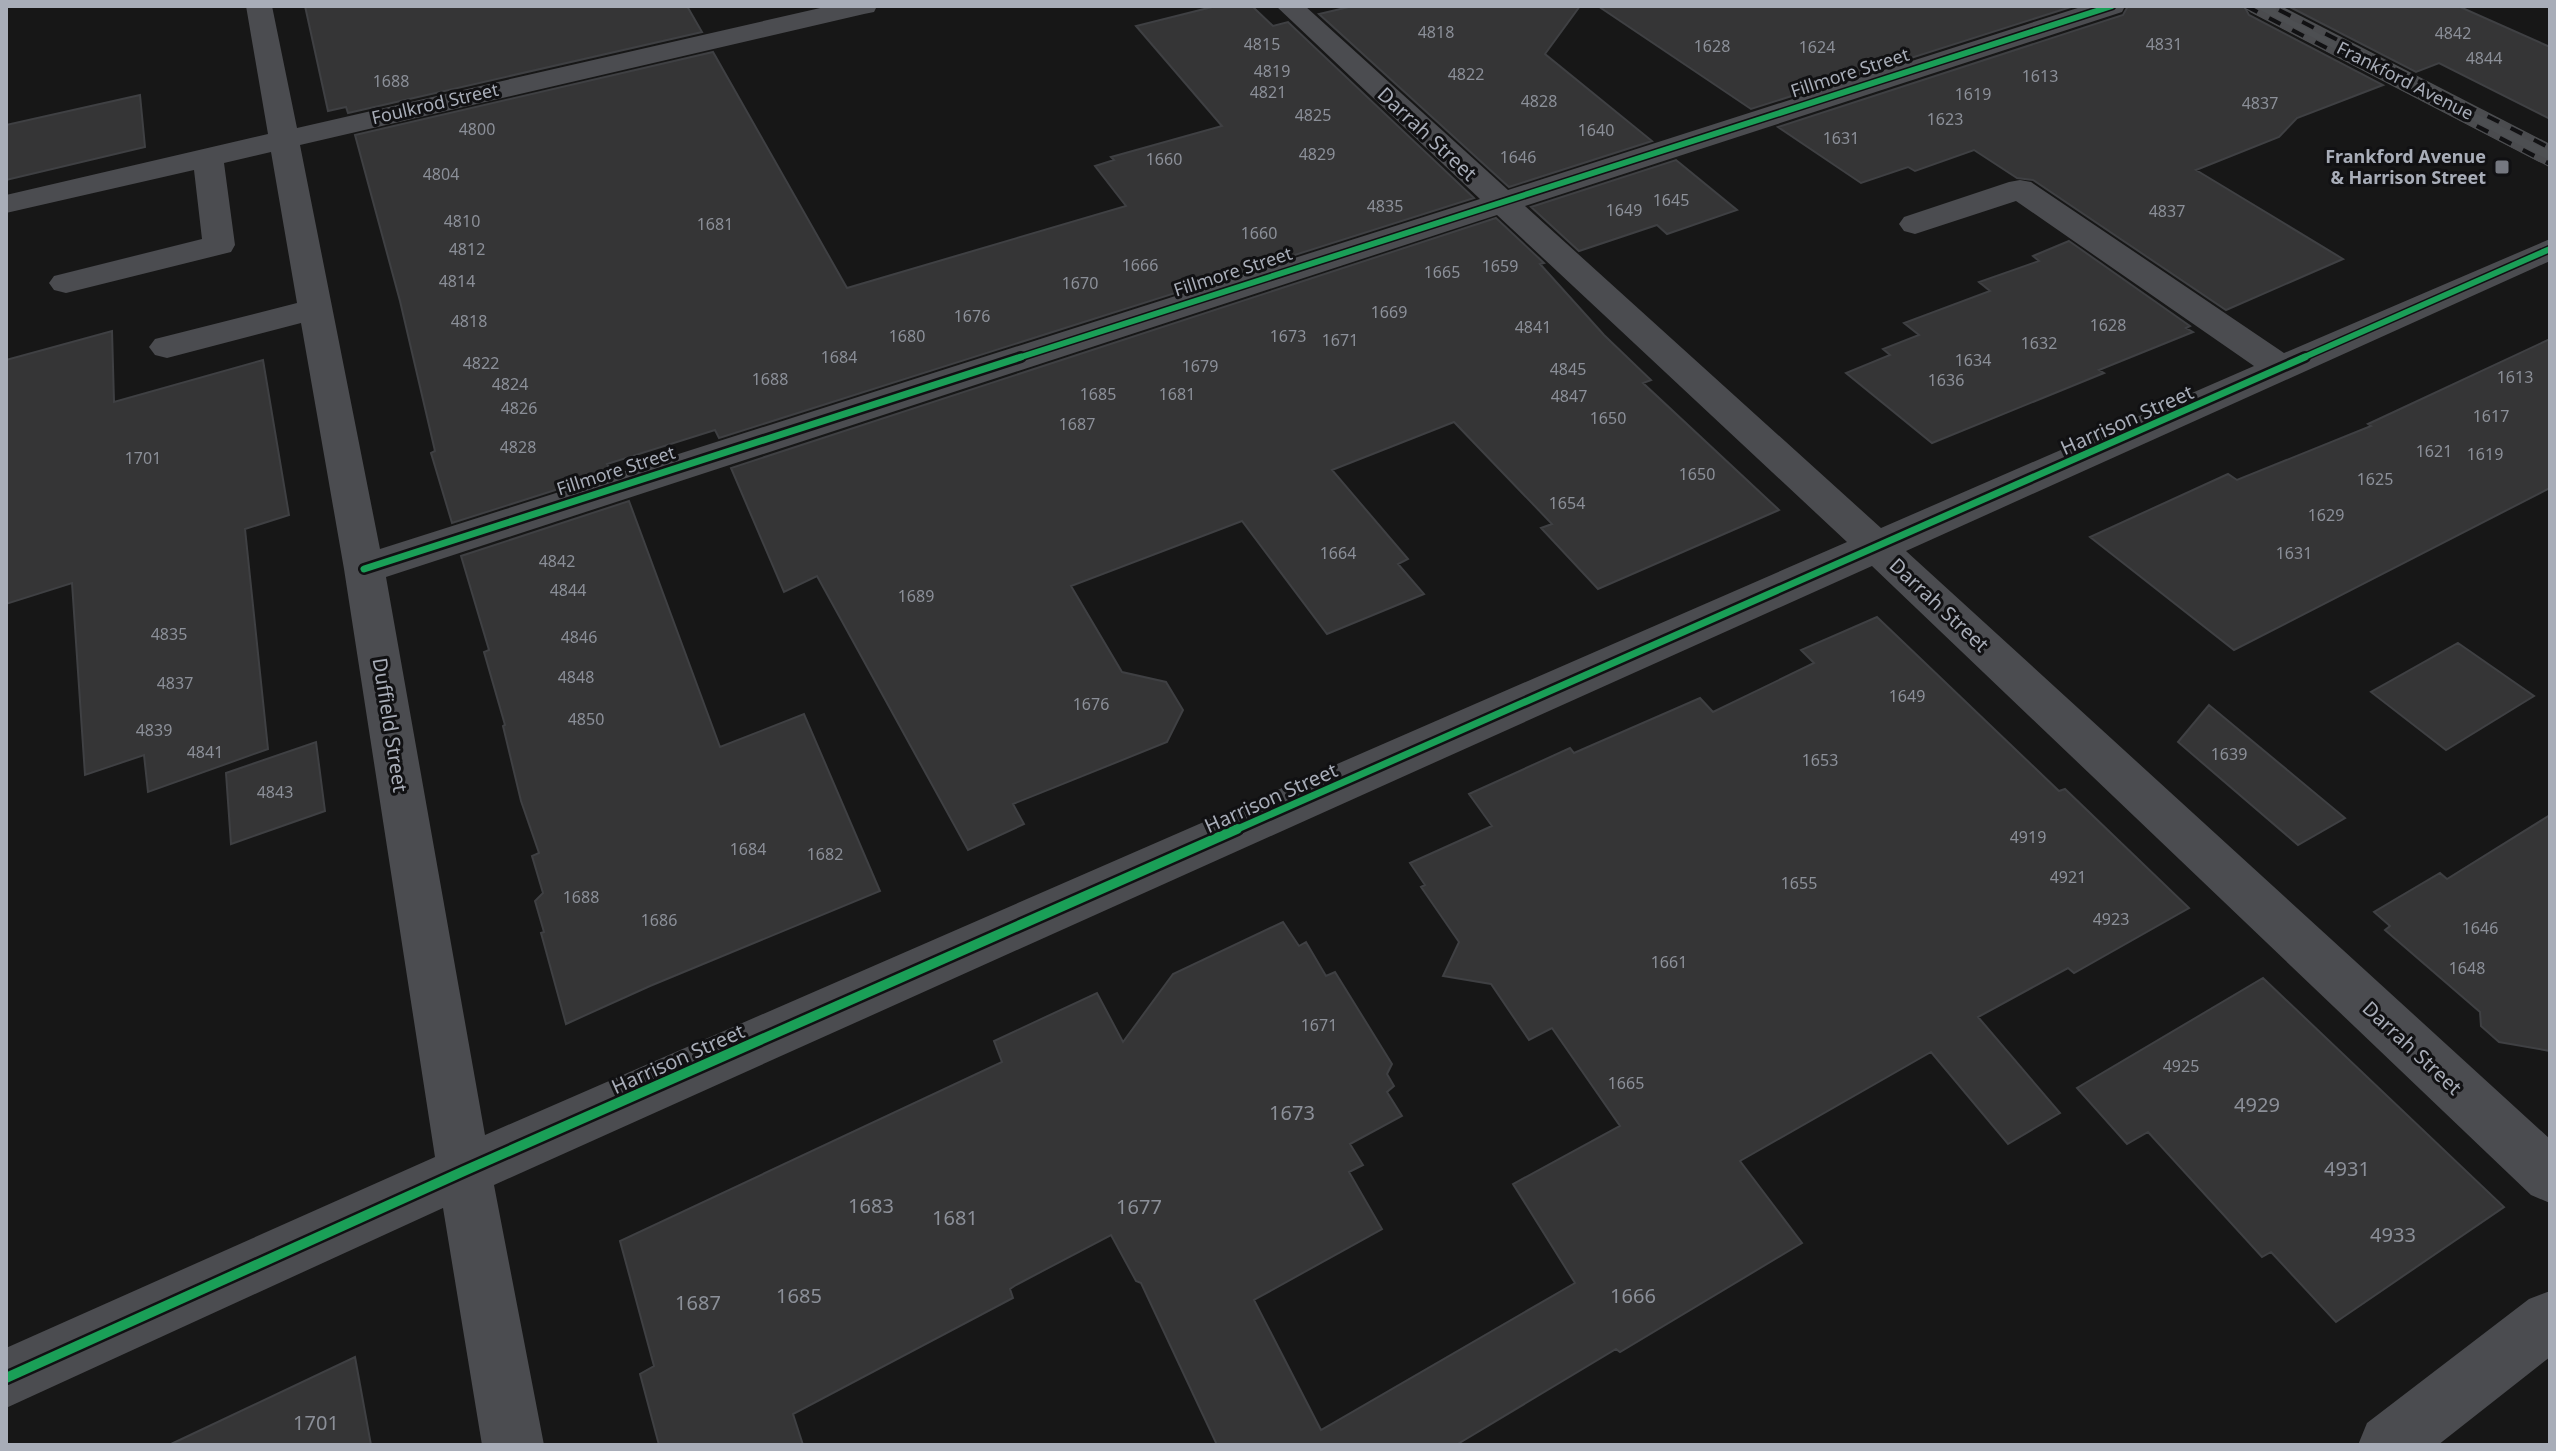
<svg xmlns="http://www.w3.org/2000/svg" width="2556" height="1451" font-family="'Noto Sans',sans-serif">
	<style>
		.building { fill: #353536; stroke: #3f4043; stroke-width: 2 }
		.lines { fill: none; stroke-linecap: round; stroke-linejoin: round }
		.minor { fill: #4b4c50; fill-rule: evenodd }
		.major { fill: #4d4f52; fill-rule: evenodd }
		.rail-casing { stroke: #4b4c4f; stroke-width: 6 }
		.rail { stroke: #111113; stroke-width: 4; stroke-dasharray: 13; stroke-linecap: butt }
		.cycleway-far2-casing { stroke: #111113; stroke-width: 9 }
		.cycleway-far1-casing { stroke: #111113; stroke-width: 12 }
		.cycleway-casing { stroke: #111113; stroke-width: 15 }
		.cycleway-far2 { stroke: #1a9f57; stroke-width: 6 }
		.cycleway-far1 { stroke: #1a9f57; stroke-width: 7 }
		.cycleway { stroke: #1a9f57; stroke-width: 10 }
		.poi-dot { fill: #757880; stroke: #111113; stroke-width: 3 }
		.labels { text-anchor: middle; stroke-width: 6; stroke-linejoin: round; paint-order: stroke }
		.number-label { font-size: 16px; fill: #8b8f98 }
		.far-street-label { font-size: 18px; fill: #a8adb8; stroke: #111113 }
		.far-poi-label { font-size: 18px; font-weight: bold; fill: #a8adb8; stroke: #111113; text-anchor: end }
		.street-label { font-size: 20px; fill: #a8adb8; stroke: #111113 }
		.near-number-label { font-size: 20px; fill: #8b8f98 }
	</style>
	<rect width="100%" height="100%" fill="#171717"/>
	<!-- building -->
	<path class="building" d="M305,6H687L702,32L348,113L346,107L328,111Z
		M1216,6H1252L1273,26L1288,22L1474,198L719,438L715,430L607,464L612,472L452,523L431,453L435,451L400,301L355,135L713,52L847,288L1126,206L1095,166L1114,160L1111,157L1222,126L1136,26Z
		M1353,6H1580L1545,54L1652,141L1509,187L1319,14Z
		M1598,6H2074L1751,109Z
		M2128,6H2244L2249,15L2383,85L2297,118L2279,137L2196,170L2343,259L2226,310L2033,180L2017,178L1974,150L1915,171L1908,167L1861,183L1778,127L2123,15Z
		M2288,6H2458L2550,47V119L2439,63L2416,72Z
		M140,95L145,147L6,180V125Z
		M1676,160L1737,210L1667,234L1657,225L1579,251L1531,207Z
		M1496,218L1544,263L1540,264L1604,335L1651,380L1643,383L1779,510L1598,589L1541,528L1552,524L1454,422L1332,470L1408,559L1398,564L1424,594L1327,634L1242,521L1071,586L1122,672L1166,682L1183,710L1167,742L1013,804L1024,824L968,850L817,576L784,592L731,468Z
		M2069,241L2190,326L2186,328L2193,332L2099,370L2104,373L1932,443L1846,373L1890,355L1883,349L1919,335L1904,323L1990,291L1979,282L2039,261L2033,256Z
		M112,331L114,402L263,360L289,515L245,529L268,749L148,792L144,755L85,775L72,583L6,604V360Z
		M2550,339V488L2234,650L2090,537L2228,474L2237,480L2371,426L2368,424Z
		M629,501L720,747L804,714L880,891L650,986L566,1024L541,933L544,932L535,901L543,893L532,856L539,853L521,801L503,726L505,725L484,652L489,650L461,556Z
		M1877,617L2059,791L2065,789L2189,908L2074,973L2068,968L1978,1017L2060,1113L2008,1144L1931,1052L1740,1161L1802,1243L1620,1352L1616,1349L1456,1445H1217L1141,1283L1136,1281L1111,1235L1016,1285L1010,1289L1013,1298L793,1414L803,1445H659L640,1374L654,1366L620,1241L1002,1062L994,1041L1097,993L1123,1042L1173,974L1283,922L1299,946L1306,942L1326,976L1335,972L1392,1064L1387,1074L1394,1086L1387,1092L1402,1116L1350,1144L1363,1165L1349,1172L1382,1229L1254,1300L1321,1430L1575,1283L1513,1184L1620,1126L1552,1028L1529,1040L1491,984L1443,976L1459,942L1421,887L1425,885L1410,863L1492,826L1469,794L1570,748L1574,753L1700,698L1713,712L1814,663L1801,650Z
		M2458,643L2534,696L2446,750L2371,692Z
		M2209,705L2345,818L2298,845L2178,742Z
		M316,742L325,811L231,844L226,773Z
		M2550,815V1051L2499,1042L2481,1026L2480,1012L2385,930L2390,926L2374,912L2440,873L2447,879Z
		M2263,978L2504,1207L2336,1322L2271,1252L2262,1257L2148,1132L2127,1144L2077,1088Z
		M355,1357L371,1445H169Z"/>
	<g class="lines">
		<!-- minor -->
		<path class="minor" d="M246,6H272L297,128L829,6H877L874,12L864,14L300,145L380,549L1480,199L1276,6H1305L1508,190L2084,6H2125L2122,12L1525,206L1881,528L2254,366L2016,201L1915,234L1904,231L1899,224L1904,217L2009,182L2020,180L2031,182L2284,353L2550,239V261L1906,551L2550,1139V1203L2531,1195L1872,566L494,1185L544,1445H482L443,1208L6,1408V1348L435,1157L344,569L301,323L167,358L155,355L149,347L155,339L297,303L271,152L224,163L235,245L231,252L66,293L54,290L49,283L54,276L202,239L194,170L6,213V195L268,134ZM1497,215L1847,542L485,1135L386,577Z
			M2550,1291V1357L2438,1445H2358L2367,1423L2529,1299Z"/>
		<!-- major -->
		<path class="major" d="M2247,6H2281L2550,144V165L2539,162L2250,12Z"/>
		<!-- rail casing -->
		<g class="rail-casing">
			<path id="rail" d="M2246,6L2550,164
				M2279,10L2550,148"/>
		</g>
		<!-- rail -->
		<use href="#rail" class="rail"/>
		<!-- cycleway-far2 casing -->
		<g class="cycleway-far2-casing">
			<path id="cycleway-far2" d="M1015,359L2112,6
				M2300,359L2550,249"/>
		</g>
		<!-- cycleway-far1 casing -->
		<g class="cycleway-far1-casing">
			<path id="cycleway-far1" d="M364,569L1021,357
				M1233,831L2305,357"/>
		</g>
		<!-- cycleway casing -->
		<g class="cycleway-casing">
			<path id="cycleway" d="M6,1378L464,1171L1237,829"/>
		</g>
		<!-- cycleway-far2 -->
		<use href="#cycleway-far2" class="cycleway-far2"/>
		<!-- cycleway-far1 -->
		<use href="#cycleway-far1" class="cycleway-far1"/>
		<!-- cycleway -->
		<use href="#cycleway" class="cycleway"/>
	</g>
	<!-- markers -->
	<rect class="poi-dot" x="2494" y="159" width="16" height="16" rx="4"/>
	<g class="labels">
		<!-- number labels -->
		<g class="number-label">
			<text x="1436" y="38">4818</text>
			<text x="2453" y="39">4842</text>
			<text x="1262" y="50">4815</text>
			<text x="2164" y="50">4831</text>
			<text x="1712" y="52">1628</text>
			<text x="1817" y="53">1624</text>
			<text x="2484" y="64">4844</text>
			<text x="1272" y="77">4819</text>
			<text x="1466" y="80">4822</text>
			<text x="2040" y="82">1613</text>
			<text x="391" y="87">1688</text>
			<text x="1268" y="98">4821</text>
			<text x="1973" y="100">1619</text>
			<text x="1539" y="107">4828</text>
			<text x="2260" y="109">4837</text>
			<text x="1313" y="121">4825</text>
			<text x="1945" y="125">1623</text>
			<text x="477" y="135">4800</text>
			<text x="1596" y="136">1640</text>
			<text x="1841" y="144">1631</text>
			<text x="1317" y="160">4829</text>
			<text x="1518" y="163">1646</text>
			<text x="1164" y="165">1660</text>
			<text x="441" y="180">4804</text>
			<text x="1671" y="206">1645</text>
			<text x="1385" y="212">4835</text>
			<text x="1624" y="216">1649</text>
			<text x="2167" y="217">4837</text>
			<text x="462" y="227">4810</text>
			<text x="715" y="230">1681</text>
			<text x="1259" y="239">1660</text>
			<text x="467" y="255">4812</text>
			<text x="1140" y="271">1666</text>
			<text x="1500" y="272">1659</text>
			<text x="1442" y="278">1665</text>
			<text x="457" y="287">4814</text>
			<text x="1080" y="289">1670</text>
			<text x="1389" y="318">1669</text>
			<text x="972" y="322">1676</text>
			<text x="469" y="327">4818</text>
			<text x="2108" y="331">1628</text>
			<text x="1533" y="333">4841</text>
			<text x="907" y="342">1680</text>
			<text x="1288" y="342">1673</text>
			<text x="1340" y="346">1671</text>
			<text x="2039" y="349">1632</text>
			<text x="839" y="363">1684</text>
			<text x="1973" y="366">1634</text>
			<text x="481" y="369">4822</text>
			<text x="1200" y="372">1679</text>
			<text x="1568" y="375">4845</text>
			<text x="2515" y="383">1613</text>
			<text x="770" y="385">1688</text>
			<text x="1946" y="386">1636</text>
			<text x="510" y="390">4824</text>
			<text x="1098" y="400">1685</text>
			<text x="1177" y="400">1681</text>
			<text x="1569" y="402">4847</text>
			<text x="519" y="414">4826</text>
			<text x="2491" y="422">1617</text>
			<text x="1608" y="424">1650</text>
			<text x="1077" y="430">1687</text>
			<text x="518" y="453">4828</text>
			<text x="2434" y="457">1621</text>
			<text x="2485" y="460">1619</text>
			<text x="143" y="464">1701</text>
			<text x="1697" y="480">1650</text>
			<text x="2375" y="485">1625</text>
			<text x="1567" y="509">1654</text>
			<text x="2326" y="521">1629</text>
			<text x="1338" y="559">1664</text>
			<text x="2294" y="559">1631</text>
			<text x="557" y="567">4842</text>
			<text x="568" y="596">4844</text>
			<text x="916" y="602">1689</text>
			<text x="169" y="640">4835</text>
			<text x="579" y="643">4846</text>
			<text x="576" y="683">4848</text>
			<text x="175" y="689">4837</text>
			<text x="1907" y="702">1649</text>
			<text x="1091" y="710">1676</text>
			<text x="586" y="725">4850</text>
			<text x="154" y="736">4839</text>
			<text x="205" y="758">4841</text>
			<text x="2229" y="760">1639</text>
			<text x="1820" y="766">1653</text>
			<text x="275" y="798">4843</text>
			<text x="2028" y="843">4919</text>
			<text x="748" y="855">1684</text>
			<text x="825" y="860">1682</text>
			<text x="2068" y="883">4921</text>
			<text x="1799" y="889">1655</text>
			<text x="581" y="903">1688</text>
			<text x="2111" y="925">4923</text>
			<text x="659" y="926">1686</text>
			<text x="2480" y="934">1646</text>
			<text x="1669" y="968">1661</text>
			<text x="2467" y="974">1648</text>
			<text x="1319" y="1031">1671</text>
			<text x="2181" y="1072">4925</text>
			<text x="1626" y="1089">1665</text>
		</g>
		<!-- far-street labels -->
		<g class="far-street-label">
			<text transform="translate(1850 73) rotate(-18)" y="6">Fillmore Street</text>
			<text transform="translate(2405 81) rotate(27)" y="6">Frankford Avenue</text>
			<text transform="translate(435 104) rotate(-13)" y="6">Foulkrod Street</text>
			<text transform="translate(1233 272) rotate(-18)" y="6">Fillmore Street</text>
			<text transform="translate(616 471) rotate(-18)" y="6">Fillmore Street</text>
		</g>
		<!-- far-poi labels -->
		<g class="far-poi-label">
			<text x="2486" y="163">Frankford Avenue<tspan x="2486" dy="21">&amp; Harrison Street</tspan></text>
		</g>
		<!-- street labels -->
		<g class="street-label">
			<text transform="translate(1427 134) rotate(43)" y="7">Darrah Street</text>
			<text transform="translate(2127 420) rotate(-24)" y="7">Harrison Street</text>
			<text transform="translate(1939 605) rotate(43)" y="7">Darrah Street</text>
			<text transform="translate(390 725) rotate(81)" y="7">Duffield Street</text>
			<text transform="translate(1271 798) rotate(-24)" y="7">Harrison Street</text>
			<text transform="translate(2412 1048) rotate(43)" y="7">Darrah Street</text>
			<text transform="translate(678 1059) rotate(-24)" y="7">Harrison Street</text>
		</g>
		<!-- near-number labels -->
		<g class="near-number-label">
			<text x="2257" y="1112">4929</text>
			<text x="1292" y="1120">1673</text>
			<text x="2347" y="1176">4931</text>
			<text x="871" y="1213">1683</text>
			<text x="1139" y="1214">1677</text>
			<text x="955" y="1225">1681</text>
			<text x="2393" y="1242">4933</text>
			<text x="799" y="1303">1685</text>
			<text x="1633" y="1303">1666</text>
			<text x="698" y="1310">1687</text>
			<text x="316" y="1430">1701</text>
		</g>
	</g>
	<!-- border -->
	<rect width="2556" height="1451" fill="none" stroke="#a8adb8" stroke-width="16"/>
</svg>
